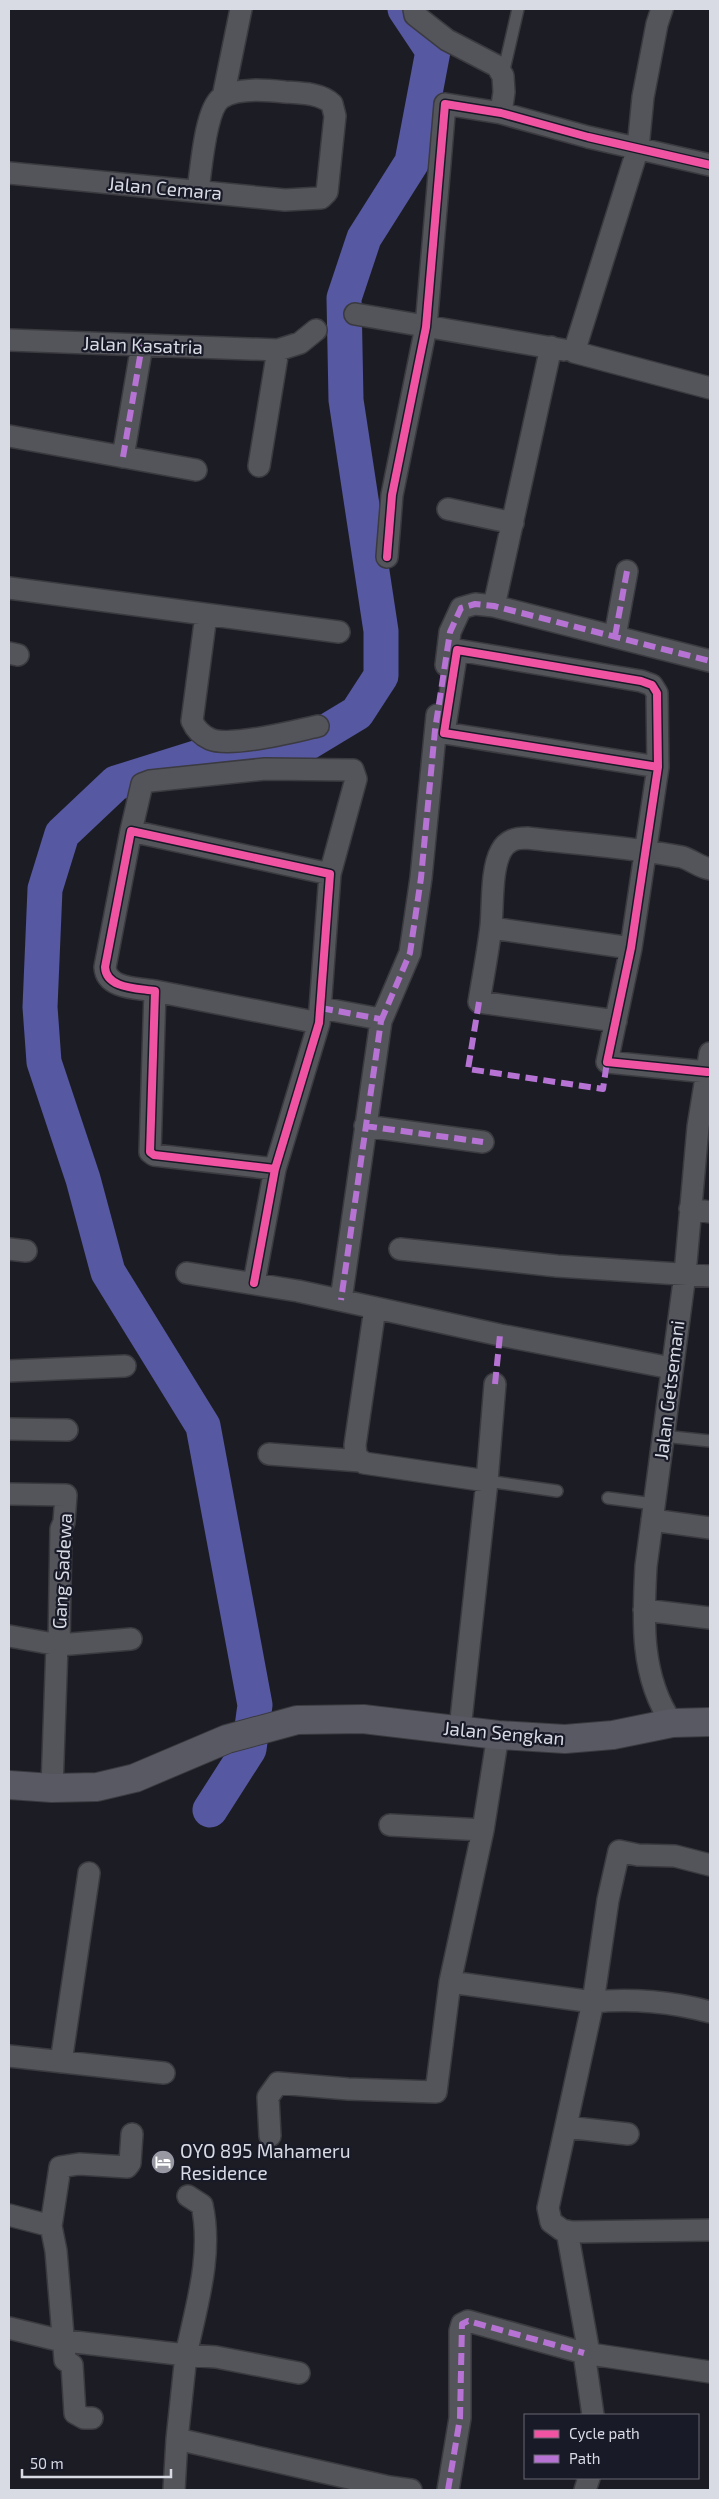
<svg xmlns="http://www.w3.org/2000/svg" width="719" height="2499" font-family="'Exo 2',sans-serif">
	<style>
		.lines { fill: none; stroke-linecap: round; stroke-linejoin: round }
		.river { stroke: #5758a2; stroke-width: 35 }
		.service-casing { stroke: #3a3a40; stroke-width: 14 }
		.minor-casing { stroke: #3a3a40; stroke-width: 24 }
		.secondary-casing { stroke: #3a3a40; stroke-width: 30 }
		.service { stroke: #54555b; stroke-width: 11 }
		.minor { stroke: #54555b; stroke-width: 21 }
		.secondary { stroke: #595963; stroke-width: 28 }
		.quiet { stroke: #b673d3; stroke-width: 6; stroke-dasharray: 12 6; stroke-linecap: butt }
		.cycleway-casing { stroke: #191a27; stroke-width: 11 }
		.cycleway { stroke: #f153a3; stroke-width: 8 }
		.labels { text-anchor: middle; stroke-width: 4.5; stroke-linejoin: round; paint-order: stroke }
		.street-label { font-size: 19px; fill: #d9dbe4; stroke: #191a27 }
		.poi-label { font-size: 19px; fill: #d9dbe4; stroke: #191a27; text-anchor: start }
	</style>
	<rect width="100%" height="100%" fill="#1c1d24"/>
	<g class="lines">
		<!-- river -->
		<path class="river" d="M210,1810L249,1749L255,1705L203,1426L108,1272L83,1179L44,1062L40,1007L45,889L62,834L116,783L199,757L304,745L357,713L381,676V631L346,400L344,298L364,238L412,162L433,51L405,9"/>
		<!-- service casing -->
		<g class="service-casing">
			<path id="service" d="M503,74L518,9
				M663,1436L710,1441
				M487,1481L557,1491
				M608,1498L654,1504"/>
		</g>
		<!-- minor casing -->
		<g class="minor-casing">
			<path id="minor" d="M414,9L415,15L447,40L497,66L503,76L504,92L501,113
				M662,9L657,24L643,97L638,148L574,352L710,388
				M223,97L241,9
				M9,173L285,200L321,198L327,192L335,116L332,104C321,93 300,93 285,92C267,90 237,87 221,98C205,110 201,171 198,190
				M355,314L564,350
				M9,340L278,350L300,343L316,330
				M9,436L196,470
				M123,457L142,345
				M259,466L278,350
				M448,509L513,523
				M387,557L392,495L426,327L445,104L501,113L588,137L710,165
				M9,588L339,632
				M494,606L551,347
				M206,615L192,721C196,730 201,735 210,739C230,748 295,731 318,726
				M615,636L627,571
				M9,653L18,655
				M446,665L450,632L461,608L475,604L494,606L710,661
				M658,767L444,733L457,650L641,681L652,685L657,693L658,767L631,948L607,1062L707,1072
				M131,831L142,784L150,781L265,769L353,770L356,779L330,874
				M491,928L631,948
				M155,991L319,1023
				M321,1008L380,1019L381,1021L341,1300
				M381,1021L410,953L421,878L437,715
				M616,1021L479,1002C483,977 488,952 491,926C493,905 491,869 501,851C507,840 516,838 527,838C578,844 631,847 682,857C692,860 699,867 710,869
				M365,1126L483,1142
				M690,1209L710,1212
				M9,1249L26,1251
				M400,1249L557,1266L710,1276
				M187,1273L298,1291L500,1335L671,1368
				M254,1283L275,1169L319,1023L330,874L131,831L105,967C106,989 138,988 155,991L150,1152L154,1155L275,1169
				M375,1308L355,1445L356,1456L364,1463L487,1481
				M9,1371L125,1366
				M9,1429L67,1430
				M269,1454L360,1461
				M9,1494L66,1495L64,1522L61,1529L59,1645
				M652,1520L710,1528
				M644,1610L710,1618
				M9,1636L59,1645L131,1639
				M672,1723C640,1677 643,1619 646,1566L685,1274L698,1127L710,1053
				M460,1729L487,1481L495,1384
				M52,1788L57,1645
				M390,1825L483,1830
				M450,1982L593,2002L608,1900L619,1851L638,1855L675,1856L710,1865
				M710,2012C674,2002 631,1998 593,2002L548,2208L551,2222L562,2230L572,2232L710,2230
				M9,2056L164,2073
				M61,2062L89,1873
				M566,2127L628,2134
				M270,2136L268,2097L278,2083L348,2089L436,2092L450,1982L483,1830L498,1735
				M9,2215L51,2226L56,2251L65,2360L72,2365L75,2413L84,2418H92
				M51,2226L60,2167L79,2164L127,2167L130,2163L132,2134
				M567,2231L589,2353
				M9,2328L58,2340L186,2355C196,2307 213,2255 202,2205L188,2196
				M584,2353L593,2415
				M177,2439L186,2355L216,2357L299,2373
				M174,2490L177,2439L389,2487L411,2490
				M448,2490L460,2418V2331L462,2324L468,2321L584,2353L710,2372
				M585,2490L589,2478"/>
		</g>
		<!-- secondary casing -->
		<g class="secondary-casing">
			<path id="secondary" d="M9,1785L52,1788L97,1787L135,1778L227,1739L297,1720L363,1719L498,1735L565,1739L613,1735L672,1723L710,1722"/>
		</g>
		<!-- service -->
		<use href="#service" class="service"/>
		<!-- minor -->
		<use href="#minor" class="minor"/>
		<!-- secondary -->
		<use href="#secondary" class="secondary"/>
		<!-- quiet -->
		<path class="quiet" d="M123,457L142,345
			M615,636L627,571
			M479,1002L468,1069L603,1089L607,1062
			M321,1008L380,1019L381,1021L341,1300
			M381,1021L410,953L421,878L435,730L450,632L461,608L475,604L494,606L710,661
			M365,1126L483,1142
			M495,1384L500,1335
			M448,2490L460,2418L462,2324L468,2321L584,2353"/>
		<!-- cycleway casing -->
		<g class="cycleway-casing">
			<path id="cycleway" d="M387,557L392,495L426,327L445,104L501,113L588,137L710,165
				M658,767L444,733L457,650L641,681L652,685L657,693L658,767L631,948L607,1062L707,1072
				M254,1283L275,1169L319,1023L330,874L131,831L105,967C106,989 138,988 155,991L150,1152L154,1155L275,1169"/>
		</g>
		<!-- cycleway -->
		<use href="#cycleway" class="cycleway"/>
	</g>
	<!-- icons -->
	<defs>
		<g id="hotel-disc" transform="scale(1.25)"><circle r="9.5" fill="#9798a1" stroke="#191a27"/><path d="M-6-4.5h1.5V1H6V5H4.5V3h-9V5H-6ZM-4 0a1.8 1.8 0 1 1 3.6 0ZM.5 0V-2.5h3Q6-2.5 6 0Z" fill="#fff"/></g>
	</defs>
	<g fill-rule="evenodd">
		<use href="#hotel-disc" x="163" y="2162"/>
	</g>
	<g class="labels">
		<!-- street labels -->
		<g class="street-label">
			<text transform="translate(165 188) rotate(5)" y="7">Jalan Cemara</text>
			<text transform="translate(143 345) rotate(2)" y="7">Jalan Kasatria</text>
			<text transform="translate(669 1390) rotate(-83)" y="7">Jalan Getsemani</text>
			<text transform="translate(62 1571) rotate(-87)" y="7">Gang Sadewa</text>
			<text transform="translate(504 1733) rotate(5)" y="7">Jalan Sengkan</text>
		</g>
		<!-- poi labels -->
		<g class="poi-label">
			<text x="180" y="2158">OYO 895 Mahameru<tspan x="180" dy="22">Residence</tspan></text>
		</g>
	</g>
	<!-- border -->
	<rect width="719" height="2499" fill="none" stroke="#d9dbe4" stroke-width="20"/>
	<!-- legend -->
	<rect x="524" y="2414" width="175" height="65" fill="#191a27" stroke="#666773"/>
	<rect x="534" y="2430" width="25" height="8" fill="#f153a3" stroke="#666773"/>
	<text x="569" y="2439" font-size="15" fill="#d9dbe4">Cycle path</text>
	<rect x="534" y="2455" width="25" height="8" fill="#b673d3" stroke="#666773"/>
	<text x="569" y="2464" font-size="15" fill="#d9dbe4">Path</text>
	<!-- scale -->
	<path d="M22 2469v8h149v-8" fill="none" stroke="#d9dbe4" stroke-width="2.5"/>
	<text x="30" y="2469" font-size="15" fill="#d9dbe4" stroke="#191a27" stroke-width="4" paint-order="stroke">50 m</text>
</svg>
